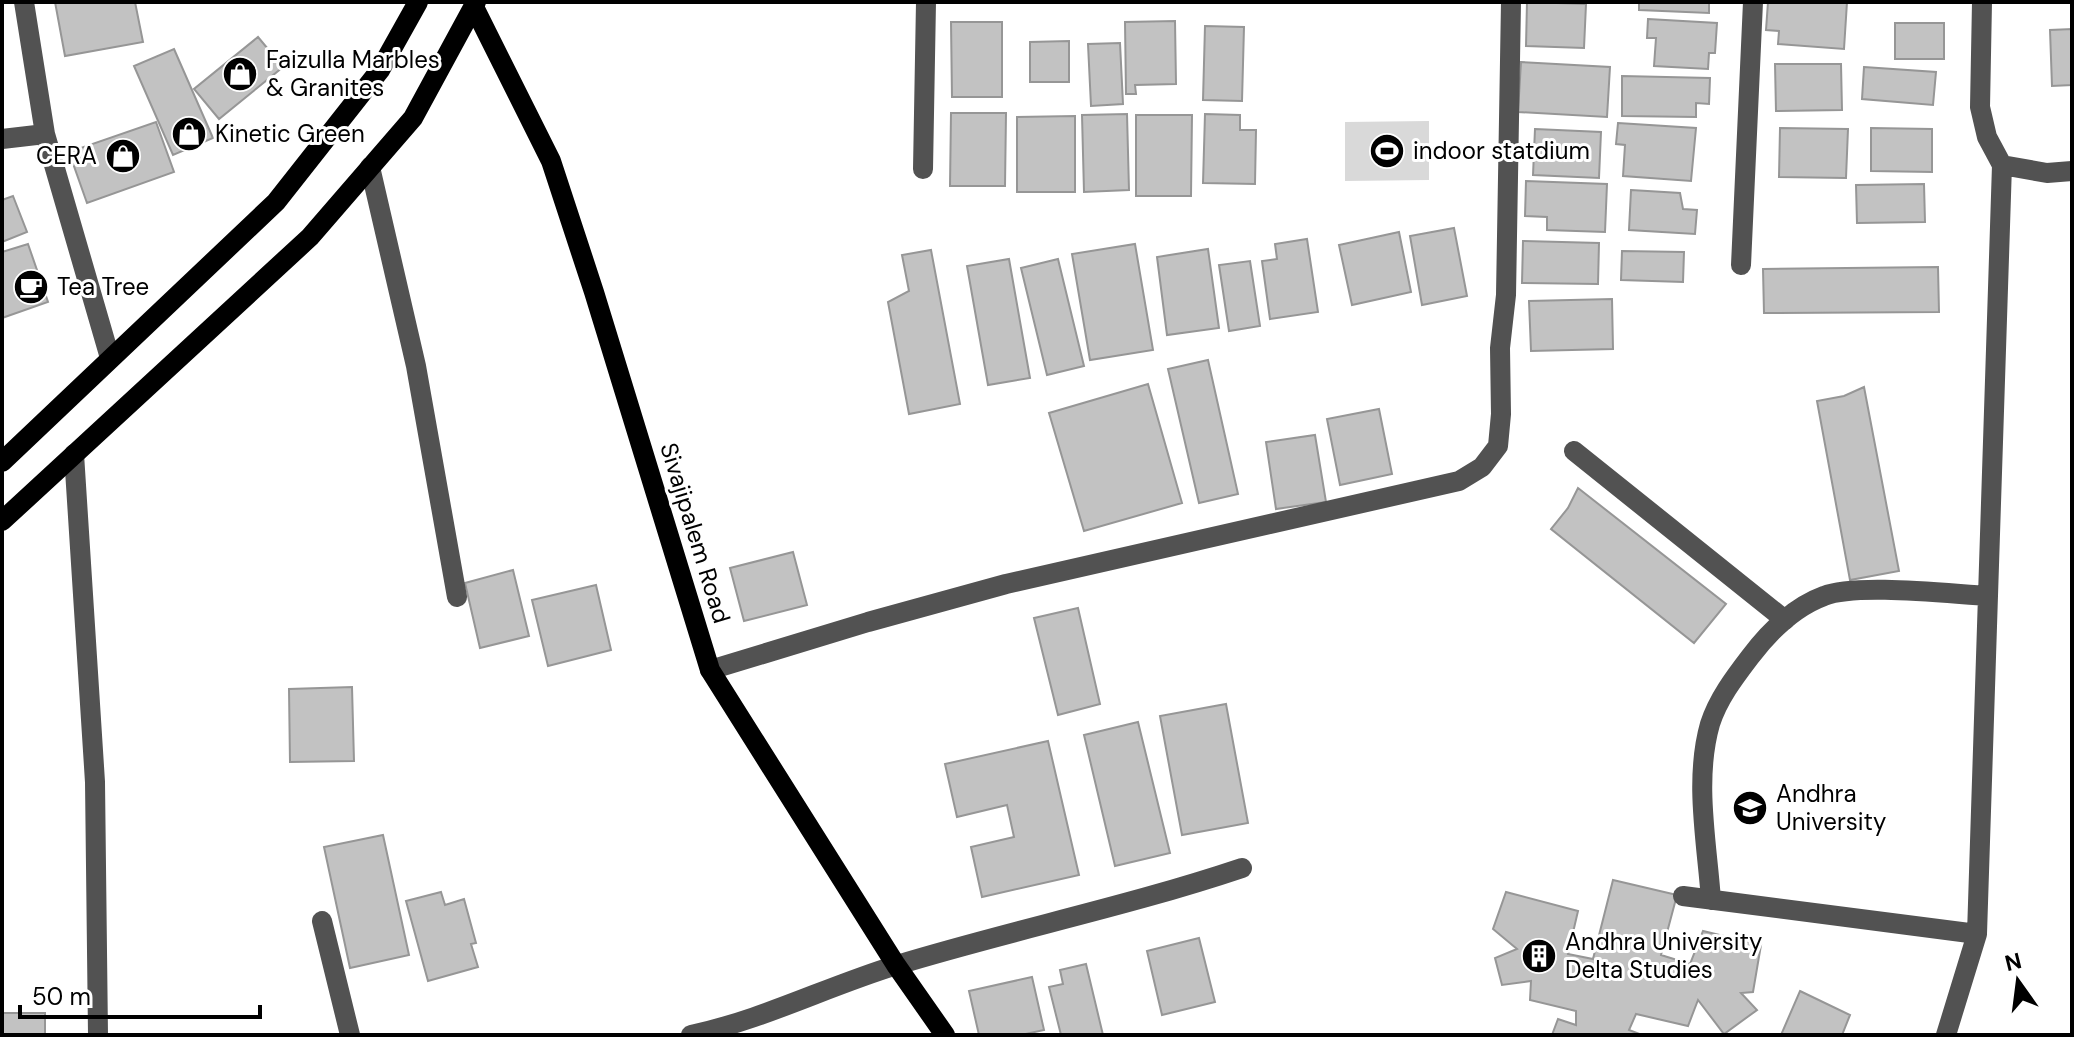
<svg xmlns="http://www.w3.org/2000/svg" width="2074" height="1037" font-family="'DM Sans',sans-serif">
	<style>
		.green { fill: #d9d9d9 }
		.building { fill: #c2c2c2; stroke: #969696; stroke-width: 2 }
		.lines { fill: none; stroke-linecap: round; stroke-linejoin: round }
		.minor { stroke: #525252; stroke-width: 20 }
		.major { stroke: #000; stroke-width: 20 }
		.labels { text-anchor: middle; stroke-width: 6; stroke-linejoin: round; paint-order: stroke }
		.poi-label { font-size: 24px; fill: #000; stroke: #fff; text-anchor: start }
		.street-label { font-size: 24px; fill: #000; stroke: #fff }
	</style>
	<rect width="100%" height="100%" fill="#fff"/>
	<!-- green -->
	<path class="green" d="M1429,121V180L1345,181V122Z"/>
	<!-- building -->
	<path class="building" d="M55,2H135L143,42L65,56Z
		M1527,2L1586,4L1584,48L1526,46Z
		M1639,2H1709V13L1639,10Z
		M1768,2H1847L1844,49L1778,44L1779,31L1766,30Z
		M1648,19L1717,23L1715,53H1709L1708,69L1654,66L1656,38H1647Z
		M1175,21L1176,84L1135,85L1136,94H1126L1125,22Z
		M951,22H1002V97H952Z
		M1895,23H1944V59H1895Z
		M1205,26L1244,27L1242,101L1203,100Z
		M2072,29V85L2052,86L2050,30Z
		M258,37L283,67L219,119L194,89Z
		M1069,41V82H1030V42Z
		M1120,43L1123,104L1091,106L1088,44Z
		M174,49L213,138L173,155L134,66Z
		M1521,62L1610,67L1607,117L1518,112Z
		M1775,64H1841L1842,110L1776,111Z
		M1864,67L1936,72L1933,105L1862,99Z
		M1622,76L1710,78L1709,104L1696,103V117L1622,116Z
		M951,113H1006L1005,186H950Z
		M1127,114L1129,190L1084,192L1082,115Z
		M1205,114L1240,115V130H1256L1255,184L1203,183Z
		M1136,115H1192L1191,196H1136Z
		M1075,116V192H1017V117Z
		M156,122L174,172L87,203L69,152Z
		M1618,123L1696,128L1691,181L1623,176L1625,145L1616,144Z
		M1780,128L1848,129L1846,178L1779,177Z
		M1871,128L1932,129V172L1871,171Z
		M1535,129L1601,132L1599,178L1533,175Z
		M1526,181L1607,184L1605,232L1547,230V217L1525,216Z
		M1924,184L1925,222L1857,223L1856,185Z
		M1631,190L1680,193L1683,209L1697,210L1695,234L1629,230Z
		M13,196L27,232L2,242V200Z
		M1454,228L1467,296L1422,305L1410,236Z
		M1399,232L1411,292L1352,305L1339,245Z
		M1307,239L1318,312L1270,319L1262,261L1277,259L1275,244Z
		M1523,241L1599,243L1598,284L1522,283Z
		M28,244L48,302L2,318V252Z
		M1135,244L1153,350L1090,360L1072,254Z
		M1208,249L1219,328L1167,335L1157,257Z
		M931,250L960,404L909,414L888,302L909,291L902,255Z
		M1622,251L1684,252L1683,282L1621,280Z
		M1009,259L1030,378L988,385L967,266Z
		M1058,259L1084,366L1047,375L1021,268Z
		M1250,261L1260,326L1229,331L1219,265Z
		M1938,267L1939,312L1764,313L1763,269Z
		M1612,299L1613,349L1531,351L1529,301Z
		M1208,360L1238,494L1199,503L1168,369Z
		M1148,384L1182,503L1084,531L1049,413Z
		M1864,387L1899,571L1850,580L1817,401L1844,396Z
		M1379,409L1392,474L1340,485L1327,419Z
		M1315,435L1326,502L1276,509L1266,442Z
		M1578,488L1726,604L1694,643L1551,529L1568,508Z
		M793,552L807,605L744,621L730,568Z
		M513,570L529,636L480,648L465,583Z
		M596,585L611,650L548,666L532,600Z
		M1078,608L1100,704L1058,715L1034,618Z
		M352,687L354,761L290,762L289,689Z
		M1226,704L1248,823L1182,835L1160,716Z
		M1138,722L1170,853L1115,866L1084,735Z
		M1048,741L1079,875L982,897L971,847L1014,837L1007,805L957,817L945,764Z
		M383,835L409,955L350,968L324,847Z
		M1613,880L1677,895L1661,955L1690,964L1703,931L1761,945L1753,992L1741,993L1757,1010L1724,1034L1698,1000L1688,1026L1636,1014L1629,1030L1642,1035H1552L1558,1019L1576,1025V1011L1530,1000L1531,981L1502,985L1495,958L1517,949L1493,929L1506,892L1578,911L1568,954L1593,959Z
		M441,892L445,905L464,899L476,943L471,944L478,967L428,981L406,901Z
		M1199,938L1215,1002L1162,1015L1147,951Z
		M1086,964L1103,1035H1061L1049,987L1063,984L1060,970Z
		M1032,977L1044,1030L1021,1035H979L969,991Z
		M1800,991L1850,1015L1842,1035H1781Z
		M2,1013H45V1035H2Z"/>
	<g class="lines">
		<!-- minor -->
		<path class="minor" d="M24,2L45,134L110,358
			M2,139L45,134
			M2002,165L2047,173L2072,171
			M370,167L416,366L457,597
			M923,169L926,2
			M1741,265L1753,2
			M1574,451L1785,620
			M74,454L95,782L98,1035
			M710,670L868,622L1006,584L1459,481L1482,467L1498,446L1501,414L1500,348L1506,295L1511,2
			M1683,896L1977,934
			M1711,900C1707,843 1694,780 1710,724C1718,699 1734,678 1750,657C1769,632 1794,607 1824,596C1856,583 1950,594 1988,596
			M322,921L350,1035
			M691,1035C762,1020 828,986 897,965C1012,930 1129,906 1242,868
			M1946,1035L1977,934L2002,165L1987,137L1980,107L1982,2"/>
		<!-- major -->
		<path class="major" d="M474,7L551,161L594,292L710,670L896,965L945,1035
			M2,462L276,202L380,70L418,2
			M2,521L310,237L413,118L476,2"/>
	</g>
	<!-- icons -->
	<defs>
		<g id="shop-disc" transform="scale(1.8)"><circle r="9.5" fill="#000" stroke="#fff"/><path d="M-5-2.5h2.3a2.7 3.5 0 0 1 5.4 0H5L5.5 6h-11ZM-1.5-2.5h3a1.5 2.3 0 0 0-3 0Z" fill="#fff"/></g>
		<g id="stadium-disc" transform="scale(1.8)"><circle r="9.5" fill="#000" stroke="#fff"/><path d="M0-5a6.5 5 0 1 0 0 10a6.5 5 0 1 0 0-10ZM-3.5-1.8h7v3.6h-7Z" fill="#fff"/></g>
		<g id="cafe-disc" transform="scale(1.8)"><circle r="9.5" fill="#000" stroke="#fff"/><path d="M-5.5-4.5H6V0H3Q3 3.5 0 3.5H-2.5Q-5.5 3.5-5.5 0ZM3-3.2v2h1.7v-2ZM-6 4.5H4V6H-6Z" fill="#fff"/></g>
		<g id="university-disc" transform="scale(1.8)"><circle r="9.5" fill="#000" stroke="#fff"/><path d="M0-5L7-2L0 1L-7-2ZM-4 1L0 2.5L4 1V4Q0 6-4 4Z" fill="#fff"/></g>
		<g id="building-disc" transform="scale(1.8)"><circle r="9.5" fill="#000" stroke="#fff"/><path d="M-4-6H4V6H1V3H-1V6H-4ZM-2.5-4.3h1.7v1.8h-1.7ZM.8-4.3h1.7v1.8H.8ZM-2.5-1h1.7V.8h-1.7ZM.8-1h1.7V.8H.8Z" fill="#fff"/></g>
	</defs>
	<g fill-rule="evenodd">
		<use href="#shop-disc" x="240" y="74"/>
		<use href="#shop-disc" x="189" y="134"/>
		<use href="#stadium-disc" x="1387" y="151"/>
		<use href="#shop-disc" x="123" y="156"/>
		<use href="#cafe-disc" x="31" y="287"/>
		<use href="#university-disc" x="1750" y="808"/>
		<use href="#building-disc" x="1539" y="956"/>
	</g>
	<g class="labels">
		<!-- poi labels -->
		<g class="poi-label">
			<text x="266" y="68">Faizulla Marbles<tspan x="266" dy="28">&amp; Granites</tspan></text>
			<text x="215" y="142">Kinetic Green</text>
			<text x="1413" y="159">indoor statdium</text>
			<text x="97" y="164" text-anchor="end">CERA</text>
			<text x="57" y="295">Tea Tree</text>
			<text x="1776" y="802">Andhra<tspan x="1776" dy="28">University</tspan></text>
			<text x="1565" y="950">Andhra University<tspan x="1565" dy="28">Delta Studies</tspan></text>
		</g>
		<!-- street labels -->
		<g class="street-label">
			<text transform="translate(695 533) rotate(73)" y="8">Sivajipalem Road</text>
		</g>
	</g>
	<!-- border -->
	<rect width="2074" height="1037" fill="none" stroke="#000000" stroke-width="8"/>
	<!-- north arrow -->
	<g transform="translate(2018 981) rotate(346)" stroke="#ffffff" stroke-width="6" paint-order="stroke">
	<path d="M0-6L14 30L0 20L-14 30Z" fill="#000000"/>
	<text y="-12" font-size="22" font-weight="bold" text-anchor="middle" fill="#000000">N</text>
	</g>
	<!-- scale -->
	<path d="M20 1005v12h240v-12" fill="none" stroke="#000000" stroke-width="4"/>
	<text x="32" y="1005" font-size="24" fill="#000000" stroke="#ffffff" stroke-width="6" paint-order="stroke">50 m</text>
</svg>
